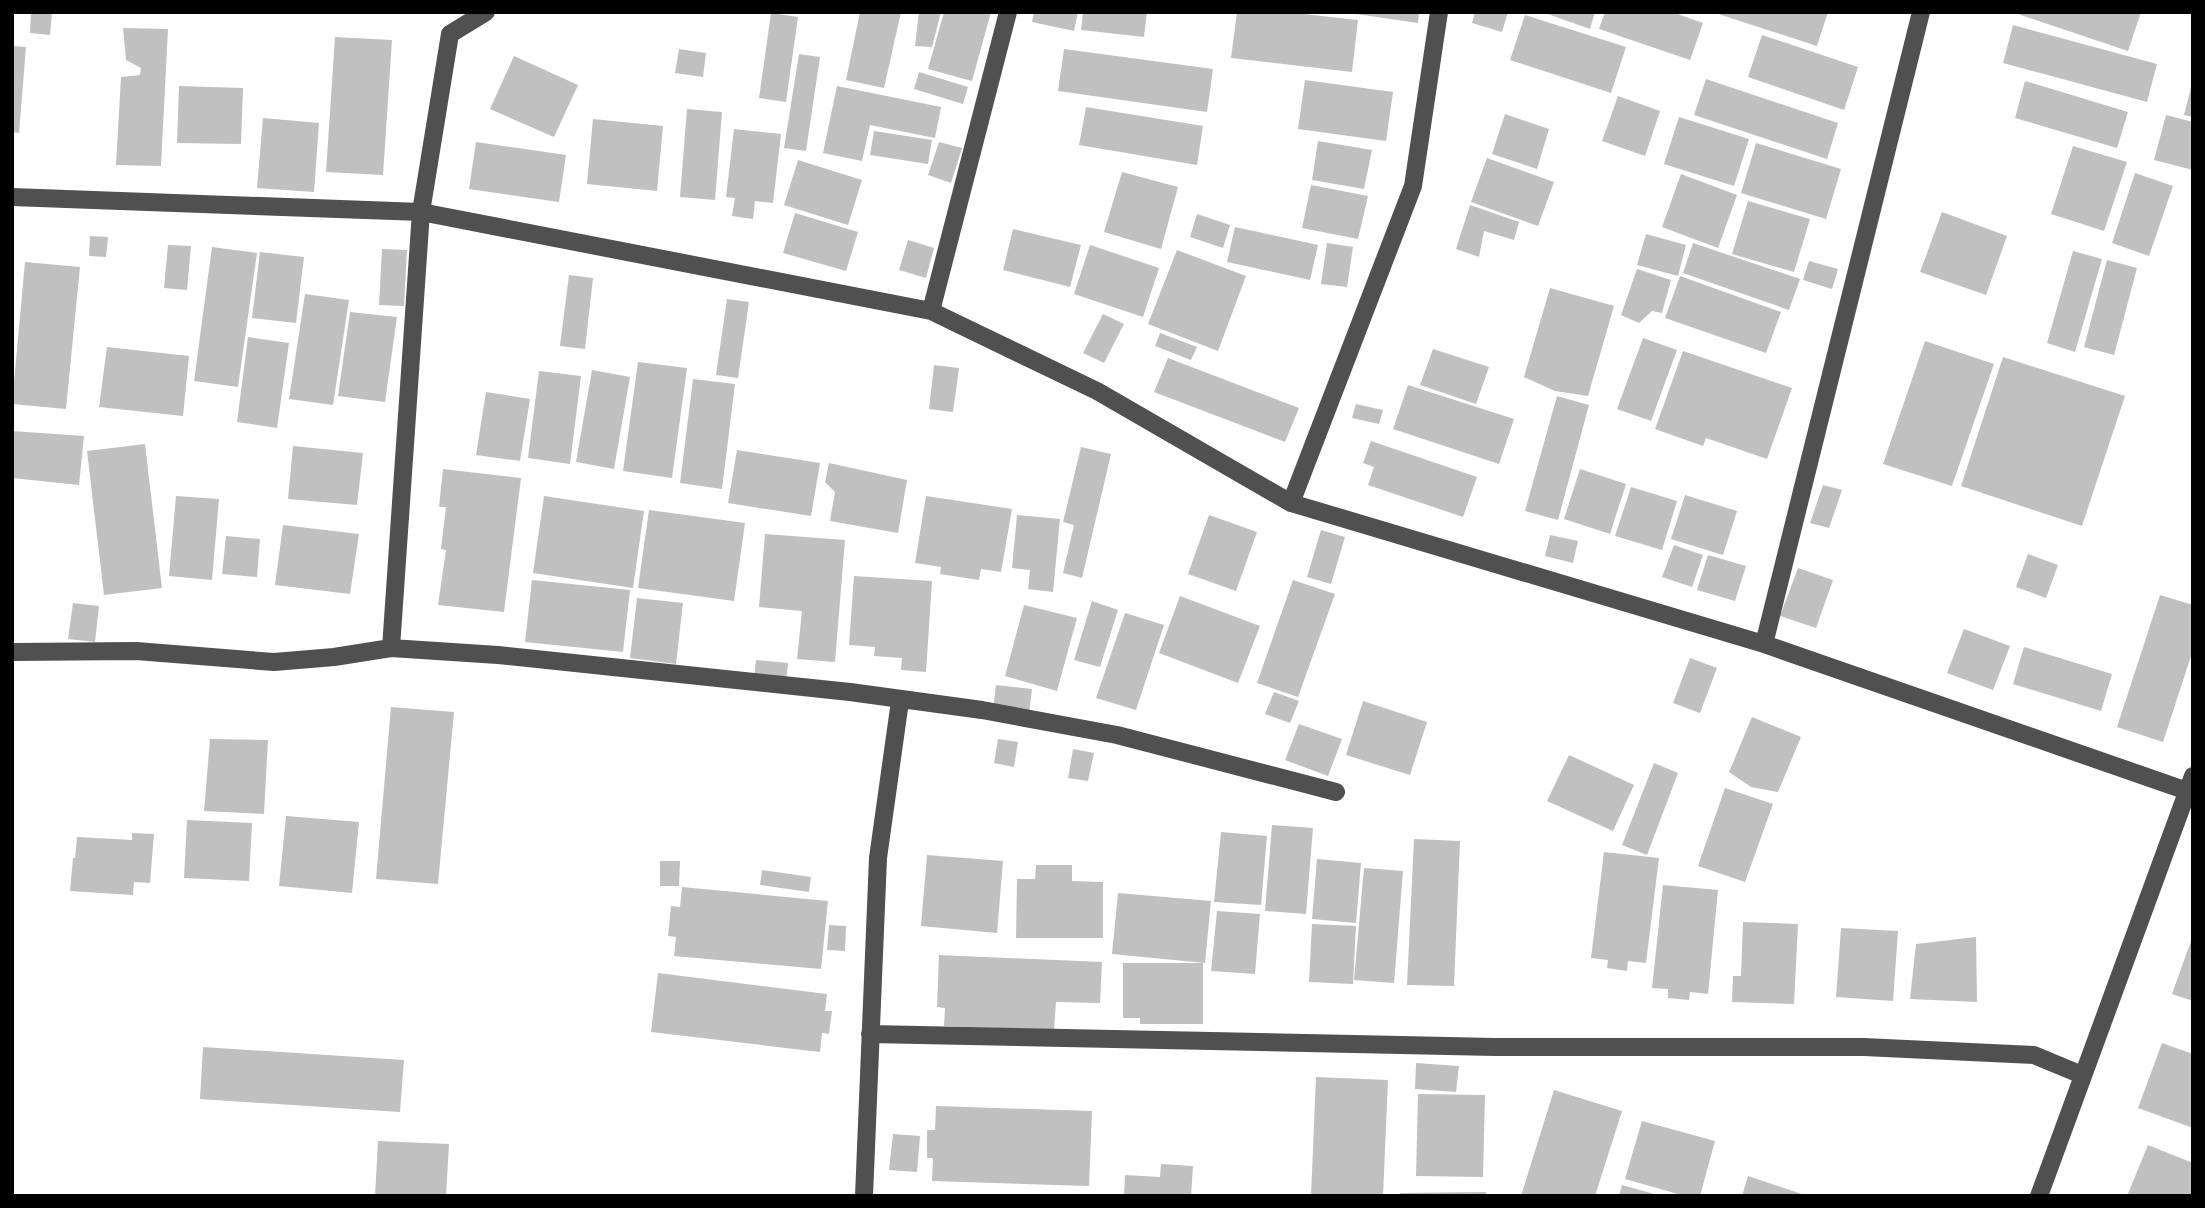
<svg xmlns="http://www.w3.org/2000/svg" width="2205" height="1208" font-family="Cabin,sans-serif">
	<style>
		.building { fill: #c0c0c0 }
		.lines { fill: none; stroke-linecap: round; stroke-linejoin: round }
		.minor { stroke: #505050; stroke-width: 18 }
	</style>
	<rect width="100%" height="100%" fill="#fff"/>
	<!-- building -->
	<path class="building" d="M31,12H52L50,35L30,33Z
		M860,12H901L884,88L846,80Z
		M919,12H941L932,47L915,46Z
		M944,12H991L972,81L928,69Z
		M1034,12H1078L1074,31L1032,22Z
		M1083,12H1147L1144,37L1081,30Z
		M1237,12H1286L1358,20L1352,72L1231,58Z
		M1356,12H1419L1418,23L1356,14Z
		M1475,12H1508L1502,32L1472,23Z
		M1542,12H1595L1590,29Z
		M1605,12H1672L1703,23L1690,60L1599,29Z
		M1712,12H1828L1817,46Z
		M2012,12H2141L2128,51Z
		M771,13L798,17L786,102L759,98Z
		M1525,15L1626,47L1611,93L1510,60Z
		M2013,25L2157,64L2147,102L2003,63Z
		M123,28L168,29L161,166L116,165L121,77L140,75L141,68L126,60Z
		M1762,35L1858,67L1844,110L1748,77Z
		M335,37L392,40L383,175L326,172Z
		M12,46L26,47L19,133L12,132Z
		M679,49L706,53L703,77L675,73Z
		M1064,49L1213,69L1207,112L1058,91Z
		M799,54L820,57L806,151L784,148Z
		M514,56L578,85L554,137L490,109Z
		M919,72L968,87L963,104L914,89Z
		M1706,79L1838,123L1827,159L1694,115Z
		M1305,80L1393,92L1386,141L1298,129Z
		M2025,81L2128,112L2117,148L2015,118Z
		M2192,83H2193V117L2184,115Z
		M179,86L243,88L241,144L177,143Z
		M837,86L941,107L935,138L870,125L862,161L823,153Z
		M1618,96L1660,111L1645,156L1602,141Z
		M1086,107L1203,126L1197,165L1079,145Z
		M687,109L722,112L715,200L680,197Z
		M1505,114L1549,129L1537,169L1492,154Z
		M2166,115L2193,122V170L2154,160Z
		M1679,117L1749,139L1734,186L1664,164Z
		M263,118L319,123L314,192L257,188Z
		M593,119L663,126L657,191L587,184Z
		M734,129L781,134L773,203L755,201L753,219L732,216L735,198L726,197Z
		M874,131L932,140L928,164L870,155Z
		M1318,141L1372,150L1364,189L1312,180Z
		M476,142L566,155L559,202L469,189Z
		M939,142L962,148L951,183L928,175Z
		M1756,143L1841,169L1826,219L1741,193Z
		M2073,146L2127,162L2104,231L2051,214Z
		M1487,158L1554,182L1538,226L1471,202Z
		M798,160L862,180L848,225L784,205Z
		M1122,172L1178,187L1161,249L1104,232Z
		M2135,173L2173,186L2149,256L2112,243Z
		M1681,174L1737,195L1718,248L1662,227Z
		M1311,185L1368,196L1358,239L1302,228Z
		M1748,201L1810,219L1794,272L1732,254Z
		M1470,205L1519,222L1514,240L1484,231L1479,257L1456,249Z
		M1942,212L2007,236L1986,295L1920,272Z
		M795,213L858,232L846,271L783,253Z
		M1197,214L1230,225L1223,248L1190,237Z
		M1235,227L1318,245L1310,280L1227,262Z
		M1013,229L1081,245L1070,287L1003,270Z
		M1646,234L1686,245L1678,276L1637,265Z
		M90,236L108,237L106,257L89,256Z
		M908,240L934,248L926,278L899,270Z
		M1327,243L1353,247L1347,287L1321,284Z
		M1693,243L1800,279L1789,310L1683,273Z
		M168,245L191,246L187,290L164,288Z
		M1090,245L1159,268L1143,317L1074,294Z
		M212,247L257,253L238,387L194,381Z
		M382,249L407,250L404,306L379,305Z
		M1177,250L1246,276L1218,351L1148,324Z
		M2073,251L2102,259L2075,352L2047,343Z
		M260,252L304,257L296,323L252,318Z
		M2107,260L2137,268L2114,355L2084,347Z
		M1809,261L1838,269L1832,289L1803,280Z
		M25,262L80,267L66,409L12,404Z
		M1637,269L1671,280L1662,313L1652,311L1639,323L1621,315Z
		M569,275L593,278L585,349L560,346Z
		M1680,276L1781,312L1766,353L1665,318Z
		M1550,288L1614,306L1588,396L1555,391L1524,377Z
		M305,294L349,300L333,405L289,399Z
		M727,299L749,302L738,378L716,375Z
		M350,312L397,317L385,402L338,396Z
		M1103,314L1124,324L1104,363L1083,353Z
		M1160,333L1197,347L1191,360L1155,346Z
		M248,337L289,343L277,428L237,422Z
		M1643,338L1677,350L1651,421L1617,409Z
		M1925,341L1994,364L1952,486L1883,464Z
		M107,347L189,356L183,416L99,407Z
		M1433,349L1489,367L1476,404L1420,385Z
		M1683,351L1792,388L1767,459L1706,438L1703,446L1655,429Z
		M2003,357L2125,396L2082,526L1961,486Z
		M1168,358L1299,408L1285,442L1154,392Z
		M638,362L687,368L672,478L623,471Z
		M934,365L959,368L953,412L929,409Z
		M592,370L630,377L614,469L576,462Z
		M539,371L581,376L570,464L528,458Z
		M693,379L735,384L722,489L680,483Z
		M1408,385L1514,419L1499,464L1393,429Z
		M486,392L530,399L520,461L476,455Z
		M1557,396L1589,405L1558,520L1525,511Z
		M1356,404L1383,410L1379,424L1352,418Z
		M12,431L84,436L79,485L12,478Z
		M1371,441L1477,477L1463,517L1368,485L1374,467L1363,463Z
		M145,444L162,588L104,595L87,451Z
		M293,446L363,453L357,505L288,499Z
		M1081,447L1111,454L1082,578L1063,573L1074,525L1063,522Z
		M737,450L820,463L811,516L728,503Z
		M829,463L907,480L898,533L830,521L835,492L825,482Z
		M443,469L521,478L504,612L438,605L446,550L441,549L446,507H439Z
		M1580,469L1626,484L1610,534L1564,519Z
		M1823,485L1842,490L1829,528L1810,523Z
		M1631,487L1677,501L1662,550L1615,536Z
		M1685,495L1737,511L1723,555L1671,539Z
		M176,496L219,499L212,580L169,576Z
		M544,496L644,511L633,588L533,573Z
		M926,496L1012,509L1001,572L981,569L979,580L940,574L941,567L915,563Z
		M649,510L745,523L734,601L638,588Z
		M1017,515L1060,519L1053,592L1028,589L1030,570L1012,568Z
		M1209,515L1257,532L1236,591L1188,574Z
		M283,525L359,534L350,594L275,585Z
		M1321,530L1345,537L1331,584L1307,577Z
		M765,534L845,540L835,662L797,659L802,611L759,607Z
		M1550,535L1578,541L1573,563L1545,556Z
		M226,536L260,539L257,577L222,574Z
		M1674,545L1703,555L1692,587L1662,577Z
		M2028,554L2058,565L2046,598L2016,587Z
		M1708,555L1746,566L1735,601L1697,590Z
		M1798,568L1833,580L1816,628L1780,616Z
		M854,576L932,581L926,672L901,670L902,658L874,656L875,647L849,645Z
		M532,580L630,590L623,652L525,642Z
		M1293,580L1335,594L1298,697L1257,683Z
		M2160,595L2193,605V650L2163,742L2117,727Z
		M1180,596L1260,626L1238,683L1159,653Z
		M637,598L683,603L676,664L630,658Z
		M1092,601L1118,610L1100,667L1074,660Z
		M73,603L99,606L95,642L68,639Z
		M1024,605L1077,618L1057,691L1005,676Z
		M1125,613L1164,625L1136,710L1096,698Z
		M1964,629L2010,646L1993,690L1947,673Z
		M2024,647L2112,674L2101,711L2013,684Z
		M1690,658L1717,668L1700,713L1673,703Z
		M756,660L788,663L786,682L754,678Z
		M996,685L1032,689L1029,714L993,710Z
		M1274,692L1299,701L1290,723L1265,714Z
		M1363,701L1427,722L1410,775L1346,755Z
		M391,707L454,712L438,884L376,879Z
		M1752,717L1801,737L1778,792L1751,787L1729,772Z
		M1299,724L1342,739L1328,776L1285,760Z
		M210,739L268,740L264,814L204,811Z
		M998,739L1018,742L1014,767L994,763Z
		M1073,749L1094,753L1088,781L1068,778Z
		M1569,755L1634,785L1613,831L1547,801Z
		M1654,763L1678,773L1647,855L1622,845Z
		M1725,788L1773,804L1745,882L1698,866Z
		M286,816L359,822L352,893L279,886Z
		M187,820L252,823L249,881L184,878Z
		M1272,825L1313,828L1306,914L1265,911Z
		M1221,832L1267,836L1261,905L1214,902Z
		M132,833L154,834L150,883L134,882L133,895L70,891L73,858H75L77,837L132,840Z
		M1414,839L1460,841L1454,986L1407,985Z
		M1604,852L1659,858L1646,963L1628,961L1627,971L1607,968L1608,960L1591,958Z
		M927,855L1003,861L997,933L921,926Z
		M1317,859L1361,863L1356,923L1312,919Z
		M660,861H680L679,886H660Z
		M1036,865H1072V881L1103,882V938H1016L1017,879H1035Z
		M1364,868L1403,871L1394,983L1354,980Z
		M762,870L811,877L809,892L760,885Z
		M1663,885L1718,890L1708,994L1690,992L1689,1000L1668,998V989L1652,988Z
		M682,887L828,901L821,969L674,956L676,937L668,936L671,906L680,907Z
		M1118,893L1211,901L1205,963L1112,954Z
		M1217,911L1260,914L1255,974L1211,971Z
		M1743,922L1798,924L1794,1004L1732,1002L1733,976H1741Z
		M1312,924L1356,926L1353,984L1309,982Z
		M829,925L846,926L845,951L827,950Z
		M1841,928L1898,931L1893,1001L1836,997Z
		M1976,937L1977,1002L1910,999L1916,944Z
		M2192,938H2193V1001L2172,994Z
		M939,955L1102,962L1100,1003L1056,1002L1054,1030L944,1026L945,1008L937,1007Z
		M1123,963H1203V1024H1140V1018H1123Z
		M658,973L827,994L825,1011H832L829,1034L822,1033L820,1052L651,1032Z
		M2162,1043L2193,1054V1128L2138,1108Z
		M203,1047L404,1060L400,1112L200,1099Z
		M1416,1063L1459,1066L1456,1092L1415,1089Z
		M1316,1077L1388,1080L1383,1196H1311Z
		M1554,1090L1622,1111L1595,1196H1521Z
		M1418,1094L1485,1095L1483,1177L1416,1176Z
		M936,1106L1092,1111L1089,1186L932,1181L933,1158H927V1130H935Z
		M1642,1121L1715,1141L1700,1196H1685L1625,1179Z
		M893,1134L920,1136L917,1172L889,1170Z
		M378,1141L449,1144L446,1196H375Z
		M2148,1145L2193,1163V1196H2127Z
		M1161,1164L1193,1166L1191,1196H1124L1125,1175L1160,1177Z
		M1748,1176L1805,1195V1196H1742Z
		M1622,1185L1658,1195V1196H1619Z
		M1486,1192V1196H1400V1193Z"/>
	<g class="lines">
		<!-- minor -->
		<path class="minor" d="M12,197L421,212L931,311L1097,391L1291,503L1764,644L2193,793
			M931,311L1008,12
			M1291,503L1413,186L1439,12
			M1764,644L1921,12
			M391,648L421,212L450,34L486,12
			M12,652L136,651L274,662L334,657L391,648L498,655L850,692L982,710L1117,735L1336,792
			M870,1034L1495,1047H1864L2034,1055L2082,1075
			M864,1196L878,858L900,701
			M2039,1196L2193,776"/>
	</g>
	<!-- border -->
	<rect width="2205" height="1208" fill="none" stroke="#000000" stroke-width="28"/>
</svg>
